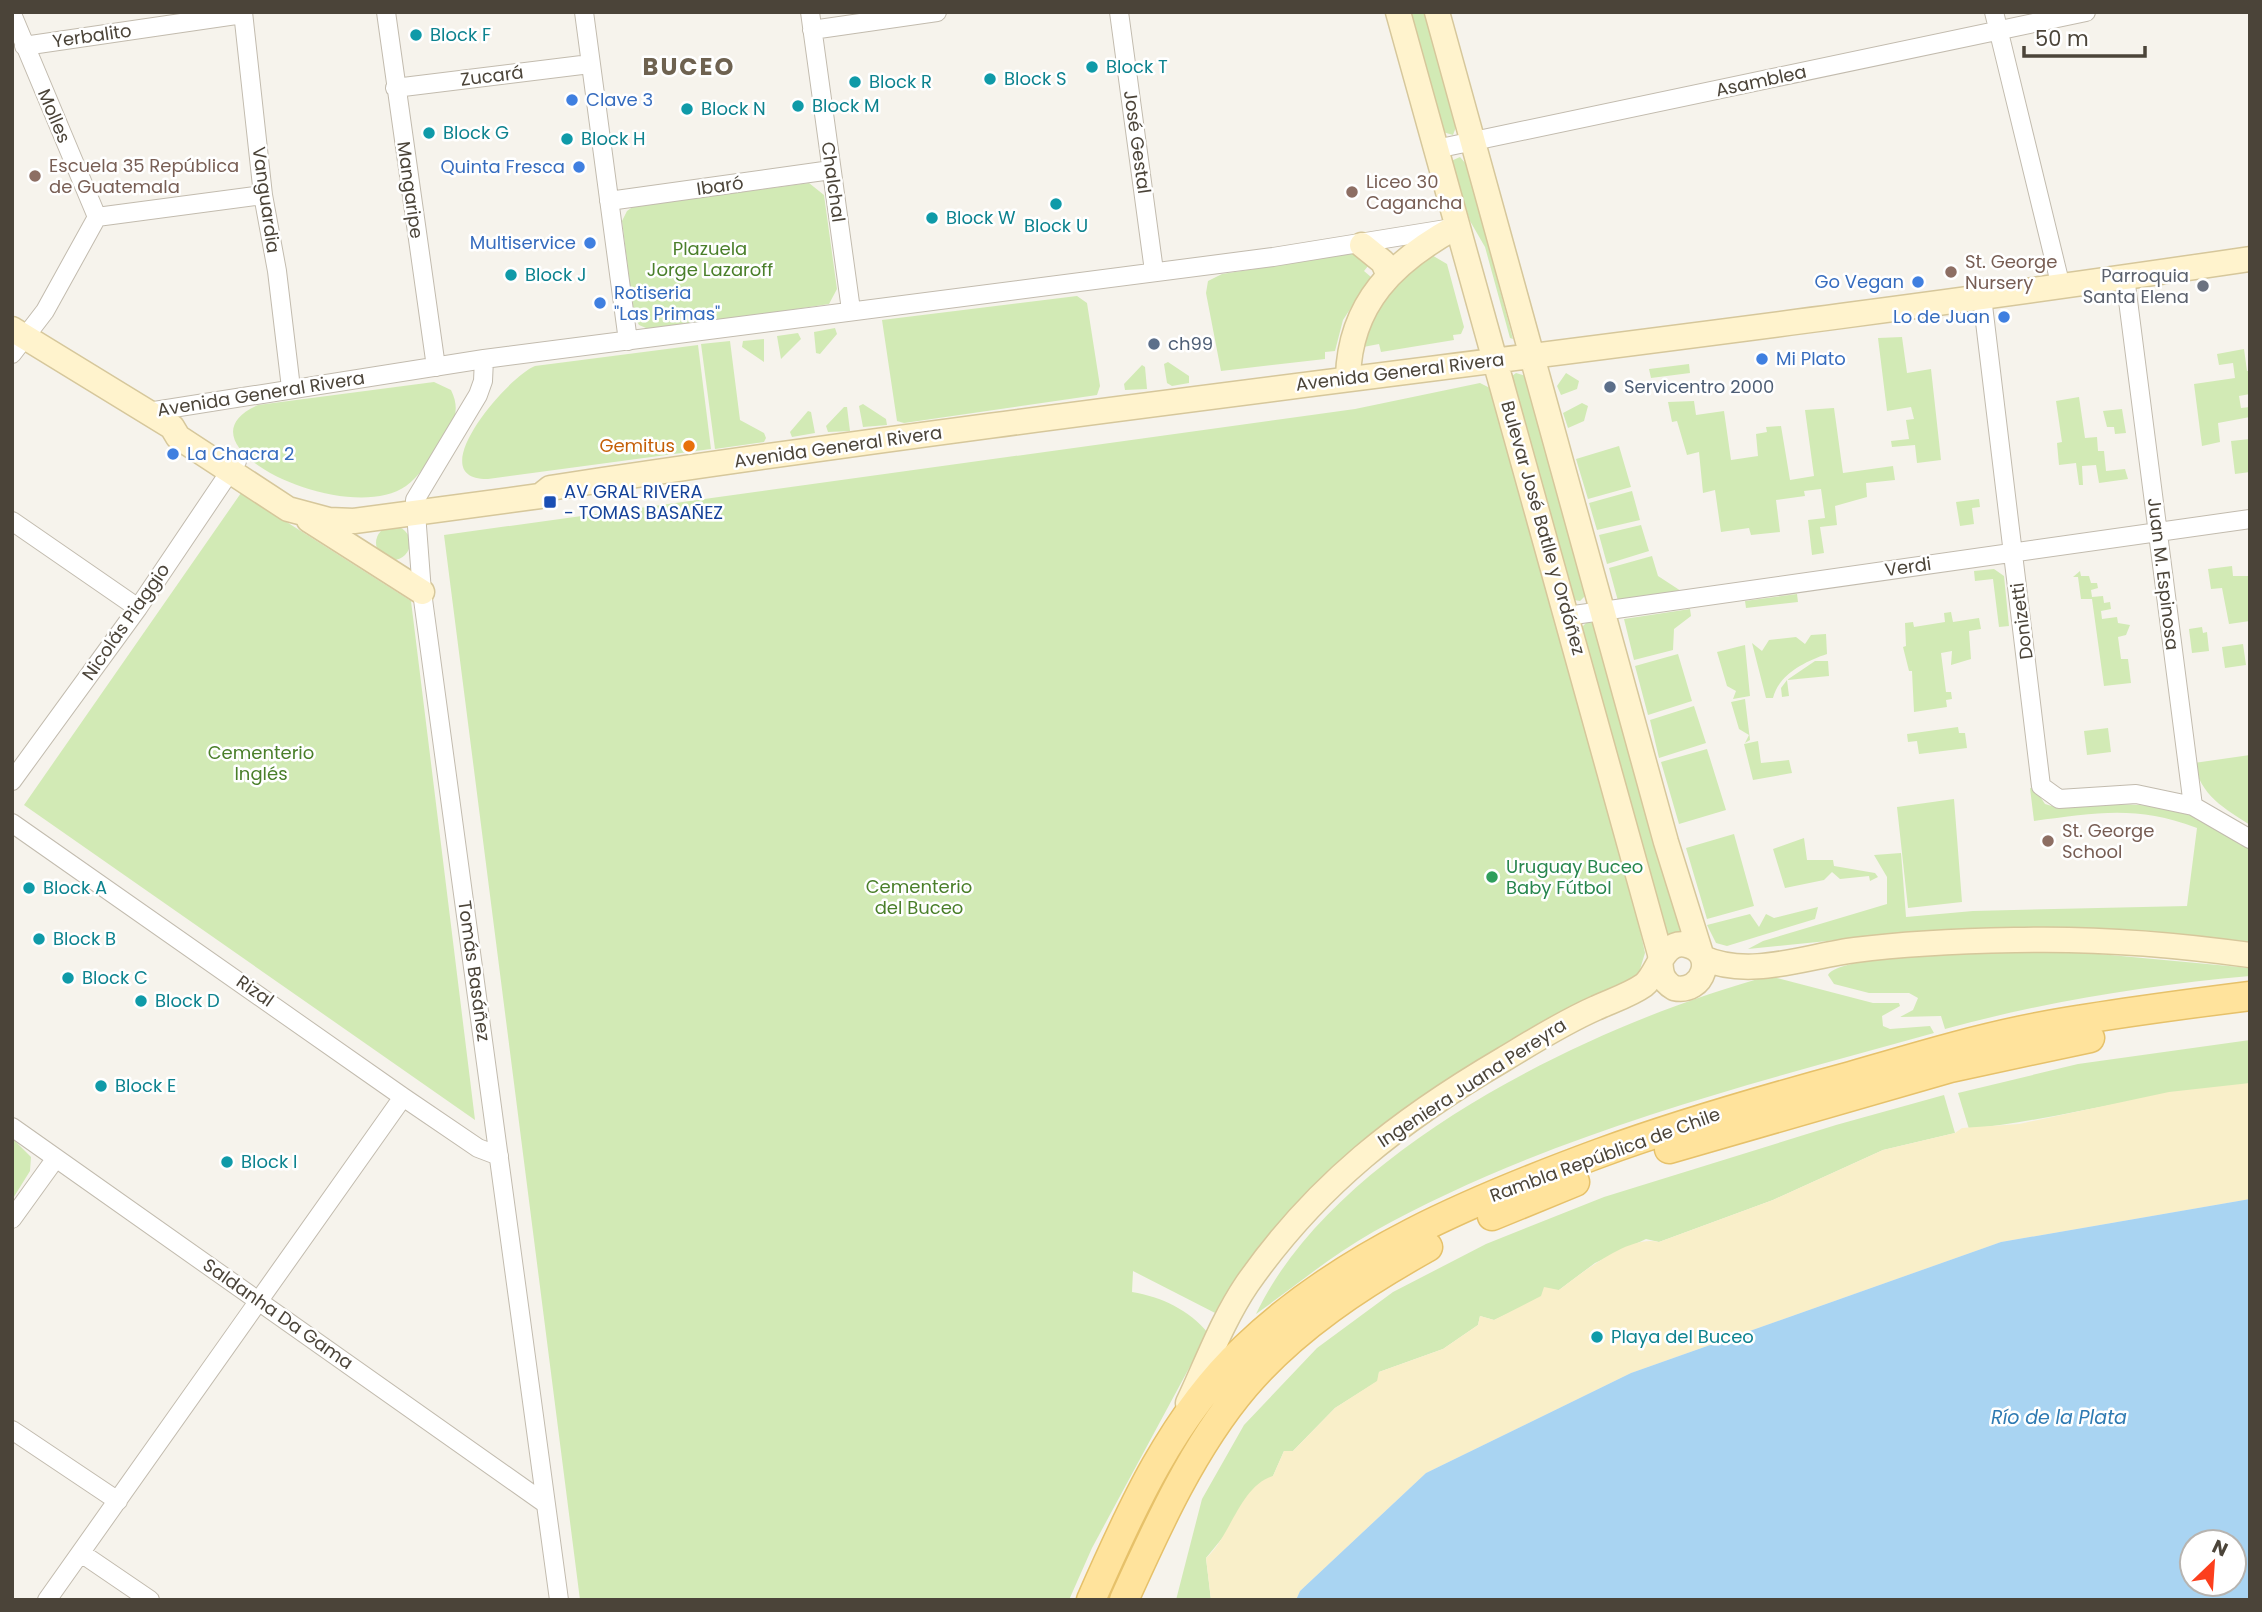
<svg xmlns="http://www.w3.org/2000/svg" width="2262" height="1612" font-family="Poppins,sans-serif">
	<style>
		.green { fill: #d2eab5 }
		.sand { fill: #f9efc9 }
		.water { fill: #a9d4f2; fill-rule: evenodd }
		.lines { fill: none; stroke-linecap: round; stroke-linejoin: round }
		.street-casing { stroke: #c2bbae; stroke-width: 20 }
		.secondary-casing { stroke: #d6c79b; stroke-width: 27 }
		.primary-casing { stroke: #e6c16a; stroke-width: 31 }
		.street { stroke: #fff; stroke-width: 18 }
		.secondary { stroke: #fff3cd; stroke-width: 24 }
		.primary { stroke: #ffe39c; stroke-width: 28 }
		.culture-dot { fill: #0f9aa8; stroke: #fff; stroke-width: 2.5 }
		.shop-dot { fill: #3f7fe0; stroke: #fff; stroke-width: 2.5 }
		.education-dot { fill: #8d6e63; stroke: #fff; stroke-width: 2.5 }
		.worship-dot { fill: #6b7280; stroke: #fff; stroke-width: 2.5 }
		.service-dot { fill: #5c6f8a; stroke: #fff; stroke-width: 2.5 }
		.food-dot { fill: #e8710a; stroke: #fff; stroke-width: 2.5 }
		.transit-dot { fill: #1a4fb4; stroke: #fff; stroke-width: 2.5 }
		.leisure-dot { fill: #2e9e5b; stroke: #fff; stroke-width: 2.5 }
		.labels { text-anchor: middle; stroke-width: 5; stroke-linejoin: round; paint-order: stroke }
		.culture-label { font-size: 18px; fill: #0d838f; stroke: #fff; text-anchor: start }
		.street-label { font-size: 18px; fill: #4b4439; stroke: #fff }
		.shop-label { font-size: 18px; fill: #366cbe; stroke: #fff; text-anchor: start }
		.education-label { font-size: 18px; fill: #785e54; stroke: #fff; text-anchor: start }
		.park-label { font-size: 18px; fill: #4a7f2a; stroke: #fff }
		.worship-label { font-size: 18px; fill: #5b616d; stroke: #fff; text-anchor: end }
		.service-label { font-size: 18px; fill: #4e5e75; stroke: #fff; text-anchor: start }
		.food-label { font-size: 18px; fill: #c56008; stroke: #fff; text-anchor: end }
		.transit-label { font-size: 18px; fill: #164399; stroke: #fff; text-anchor: start }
		.leisure-label { font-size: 18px; fill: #27864d; stroke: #fff; text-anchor: start }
		.water-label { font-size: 19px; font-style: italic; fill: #2e7ab2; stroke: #fff }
		.district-label { font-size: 24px; font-weight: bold; letter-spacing: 2px; fill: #6e6250; stroke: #fff }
	</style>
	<rect width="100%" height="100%" fill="#f6f3ec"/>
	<!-- green -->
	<path class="green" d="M1409,12H1425L1456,127L1453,135L1443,132Z
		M1460,157L1467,165L1513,339L1510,338L1485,247L1470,221L1451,161Z
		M809,183L824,195L837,289L829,304L653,331L639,325L634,316L622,221L627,211L634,206Z
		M1350,254H1361L1373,260L1364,271L1371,277L1343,320L1335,351L1325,352V359L1221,371L1206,293L1208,281L1222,274Z
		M1430,254L1447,264L1464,327L1461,334L1453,335L1454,340L1381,352L1379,344L1358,348L1382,296Z
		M1077,296L1087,303L1100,386L1097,395L904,423L897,421L882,320Z
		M835,328L837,334L820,354L816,353L814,332Z
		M798,333L801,339L781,359L777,336Z
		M1902,337L1907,373L1931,369L1941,460L1917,463L1915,445L1892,447L1891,441L1909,439L1906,420L1914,419L1911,407L1887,411L1878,338Z
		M764,339V362L742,347L743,341Z
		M730,341L740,420L764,433L766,438L764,442L715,449L701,344Z
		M698,345L711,449L488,479C419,480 507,377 535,366Z
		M2244,349L2247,371H2250V394L2239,396L2241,408L2250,407V417L2218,423L2220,442L2202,446L2194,384L2235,378L2233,363L2219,365L2217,354Z
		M1168,362L1189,376V383L1172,386L1167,383L1164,364Z
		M1689,364L1690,373L1651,378L1649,369Z
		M1142,365L1145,367L1147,389L1125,390L1124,384Z
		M1516,373L1526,376L1587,594L1580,601L1574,600L1512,376Z
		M1566,373L1579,381L1577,389L1561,395L1557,386Z
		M434,382L451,390C463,414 450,429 437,448C428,461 419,477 406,486C346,528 168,444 258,405Z
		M1480,383L1492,389L1641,934L1645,953L1638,976L1406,1108L1367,1137L1331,1170L1221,1316L1133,1271L1132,1292C1162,1297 1189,1310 1208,1333L1092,1548L1069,1600H580L444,535L1355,409Z
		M2079,397L2085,438L2097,437L2098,451H2104L2106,471L2125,469L2128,479L2099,483L2096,465L2082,466L2083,485H2079L2076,463L2059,465L2057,443L2062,442L2056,401Z
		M1694,401L1696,415L1724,411L1731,460L1758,456L1756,434L1767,432L1766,427L1781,426L1790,480L1814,476L1805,410L1834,408L1843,473L1893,466L1895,480L1866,483L1867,497L1835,506L1837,525L1820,527L1824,553L1812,555L1808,520L1825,518L1821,489L1804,491L1805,496L1776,500L1780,532L1751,535L1749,528L1721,532L1715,490L1703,493L1699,452L1687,455L1677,421L1672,422L1668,402Z
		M1582,403L1588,406L1584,421L1568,428L1563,413Z
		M863,404L886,419L887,425L863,427L859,406Z
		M844,407H847L850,431L828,432L826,426Z
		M2122,409L2126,433L2115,434L2114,427H2107L2103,411Z
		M808,411L811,412L815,433L792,437L790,432Z
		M2250,439V472L2235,474L2231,441Z
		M1619,446L1631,487L1588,499L1576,459Z
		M1632,491L1640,520L1597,530L1589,503Z
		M241,493L411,601L475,1120L24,805Z
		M1979,499L1980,507L1972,508L1974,524L1960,526L1956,502Z
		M1641,525L1649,551L1607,564L1599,535Z
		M376 543a17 17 0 1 1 34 0a17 17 0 1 1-34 0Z
		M1652,556L1658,576L1681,591L1618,601L1609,568Z
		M2232,566L2233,576H2250V621L2229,624L2222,588L2211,589L2208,569Z
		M1994,569L2004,576L2009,626L1999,627L1993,579L1975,581L1974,571Z
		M2080,571L2081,576H2089L2091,583H2097L2098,588L2091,590L2092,597L2103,596L2104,603L2110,602L2111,609L2101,611L2102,619L2117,617L2118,623L2130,625L2126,635L2118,637L2121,659H2128L2131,683L2104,686L2092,599H2081L2078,577H2073Z
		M1797,594L1798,602L1746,608L1745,601Z
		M1690,609L1691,616L1674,629L1673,650L1634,660L1624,619Z
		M1951,612L1953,622L1979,618L1981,629L1969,631L1971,659L1951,665L1952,651L1941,653L1946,692H1951L1952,699L1946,700L1947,707L1914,712L1912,671H1909L1903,647L1906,646L1905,623L1913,622L1914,627L1945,622L1944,613Z
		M1587,622L1594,623L1688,939L1667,945L1582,627Z
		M2202,627L2203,633L2207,632L2209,651L2192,653L2189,629Z
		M1826,634L1827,654C1806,661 1779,674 1773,698H1766L1752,643L1762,651L1769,640L1796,637L1805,644L1811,635Z
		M2243,644L2246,665L2225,668L2222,647Z
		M1745,645L1750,696L1733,699L1736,691L1727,686L1717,652Z
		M1678,654L1692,701L1648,715L1635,666Z
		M1815,661H1828L1829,676L1787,680L1789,696L1782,697L1781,688L1787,680Z
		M1745,699L1750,740L1745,743L1749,735L1739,729L1731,702Z
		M1694,706L1706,743L1659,758L1650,720Z
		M1958,727L1959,733H1965L1967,748L1919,754L1917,741L1908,742L1907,734Z
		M2108,728L2111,752L2087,755L2084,731Z
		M1758,741L1761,763L1789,760L1792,773L1753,780L1744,744Z
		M1707,749L1726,810L1679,824L1661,762Z
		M2250,755V825C2224,808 2201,796 2194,763Z
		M2030,788L2035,789L2045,804L2055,807C2136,804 2182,795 2250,849V942L2220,939L1906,933L1748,949L1763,941L1887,904V877L1874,855L1901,853L1906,917L1973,911L2187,906L2197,828C2135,805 2097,813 2034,821Z
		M1954,799L1962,902L1908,908L1897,807Z
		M1734,834L1754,906L1707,919L1686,848Z
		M1804,838L1807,860H1833L1834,866L1875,873L1878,877L1870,881L1869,876L1840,879L1832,872L1824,880L1785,888L1773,849Z
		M1818,907L1815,919L1727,946L1716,943L1707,925L1750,914L1759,927L1766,914L1774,918Z
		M2078,952L2250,968V976C2148,985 2044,1002 1945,1029L1941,1016L1900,1017L1913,1010L1918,998L1909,993H1869L1834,984L1828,975C1842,950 2042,952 2078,952Z
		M1769,976L1873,1003H1899L1900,1006L1882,1016L1883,1026L1890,1029L1930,1026L1934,1033C1743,1086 1547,1135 1373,1232C1332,1255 1294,1287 1256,1314C1335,1147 1598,1022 1769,976Z
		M2250,1040V1083L2243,1085C2150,1092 2062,1119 1969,1129L1958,1093L2078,1064Z
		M1944,1095L1955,1133L1883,1150L1773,1200L1659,1242L1646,1239L1595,1263L1559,1290L1494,1320L1480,1316L1478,1325L1443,1349L1379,1372L1378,1381L1335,1408L1293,1451H1284L1273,1476L1206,1558L1211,1600H1176L1202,1499L1244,1425L1317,1348L1393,1292L1486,1244L1604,1197L1836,1125Z
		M12,1138L31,1157L30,1171L12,1200Z"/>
	<!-- sand -->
	<path class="sand" d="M2250,1083V1199L2001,1242L1631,1373L1426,1473L1300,1591L1296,1600H1211L1206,1558C1231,1536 1240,1486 1273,1476L1284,1451H1293L1335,1408L1377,1381L1379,1372L1443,1349L1478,1325L1480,1316L1494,1320L1541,1296L1544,1287L1559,1290C1582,1273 1629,1234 1659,1242L1773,1200L1883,1150L1955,1133L1962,1128L2019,1124L2169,1092Z"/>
	<!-- water -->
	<path class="water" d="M2250,1199V1600H1296L1300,1591L1426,1473L1631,1373L2001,1242ZM2192,1542H2234V1584H2192Z"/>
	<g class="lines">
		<!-- street casing -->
		<g class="street-casing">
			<path id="street" d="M243,12L263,195L277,271L291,388
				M386,12L436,367
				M584,12L628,341
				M810,12L851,310
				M1119,12L1154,271
				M1994,12L2061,287
				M12,14L97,217
				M812,30L937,12
				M24,46L243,14
				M395,88L590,64
				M1436,149L2086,12
				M609,201L831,170
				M97,217L263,195
				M2125,277L2193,806L2250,839
				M1982,297L2041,786L2059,799L2136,794L2193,806
				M12,354L45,311L97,217
				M484,359L483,381L478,395L415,500L422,592L559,1600
				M148,412L484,359L1273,257L1446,229
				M12,521L138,608
				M1567,616L2250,519
				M12,781L138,608L237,461
				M12,823L403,1097L478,1148L499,1156
				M12,1127L543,1502
				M12,1219L56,1158
				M12,1430L118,1501
				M81,1553L150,1600
				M47,1600L403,1097"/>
		</g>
		<!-- secondary casing -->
		<g class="secondary-casing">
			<path id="secondary" d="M1437,12L1666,842L1701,954
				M1362,245L1383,262L1389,276
				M12,329L172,427L178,437L288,509L329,520L354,521L540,496L550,488C1116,402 1684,343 2250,259
				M1348,377C1350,303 1394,261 1456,227
				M309,520L422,592
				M1703,958C1750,979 1807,956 1855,950C1908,943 1962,941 2015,940C2094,938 2172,944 2250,955
				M1188,1403C1207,1363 1222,1321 1247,1284C1316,1185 1400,1120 1504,1059C1534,1041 1564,1022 1596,1008C1611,1001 1630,995 1644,985C1659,973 1662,939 1687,945C1717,952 1704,995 1674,988C1659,979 1661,969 1660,954L1398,12"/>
		</g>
		<!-- primary casing -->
		<g class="primary-casing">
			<path id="primary" d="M1669,1149L1950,1068L2090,1038
				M1492,1216L1575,1182
				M1091,1600C1130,1511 1173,1415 1245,1348C1343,1254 1475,1199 1600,1153C1682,1123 1766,1099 1851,1076C1913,1058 1975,1039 2038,1027C2108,1014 2179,1005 2250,996
				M1124,1600C1157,1527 1193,1447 1245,1386C1294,1328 1362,1284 1428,1247"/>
		</g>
		<!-- street -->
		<use href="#street" class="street"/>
		<!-- secondary -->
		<use href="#secondary" class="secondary"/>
		<!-- primary -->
		<use href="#primary" class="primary"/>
	</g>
	<!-- markers -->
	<g class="culture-dot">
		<circle cx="416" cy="35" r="7"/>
		<circle cx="1092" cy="67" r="7"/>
		<circle cx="990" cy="79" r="7"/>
		<circle cx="855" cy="82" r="7"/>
		<circle cx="798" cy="106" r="7"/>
		<circle cx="687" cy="109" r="7"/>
		<circle cx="429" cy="133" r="7"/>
		<circle cx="567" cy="139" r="7"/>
		<circle cx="1056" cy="204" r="7"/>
		<circle cx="932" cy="218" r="7"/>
		<circle cx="511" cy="275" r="7"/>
		<circle cx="29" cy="888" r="7"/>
		<circle cx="39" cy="939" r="7"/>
		<circle cx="68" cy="978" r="7"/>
		<circle cx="141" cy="1001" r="7"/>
		<circle cx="101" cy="1086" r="7"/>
		<circle cx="227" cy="1162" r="7"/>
		<circle cx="1597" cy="1337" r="7"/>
	</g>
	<g class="shop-dot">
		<circle cx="572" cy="100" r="7"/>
		<circle cx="579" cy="167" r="7"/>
		<circle cx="590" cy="243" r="7"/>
		<circle cx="1918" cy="282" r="7"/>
		<circle cx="600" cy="303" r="7"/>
		<circle cx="2004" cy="317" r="7"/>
		<circle cx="1762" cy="359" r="7"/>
		<circle cx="173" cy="454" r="7"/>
	</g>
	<g class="education-dot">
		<circle cx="35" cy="176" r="7"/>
		<circle cx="1352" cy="192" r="7"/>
		<circle cx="1951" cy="272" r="7"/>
		<circle cx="2048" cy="841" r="7"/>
	</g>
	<circle class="worship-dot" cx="2203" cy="286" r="7"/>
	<g class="service-dot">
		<circle cx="1154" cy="344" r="7"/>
		<circle cx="1610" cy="387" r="7"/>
	</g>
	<circle class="food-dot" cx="689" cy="446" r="7"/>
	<rect class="transit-dot" x="543" y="495" width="14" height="14" rx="3.5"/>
	<circle class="leisure-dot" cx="1492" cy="877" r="7"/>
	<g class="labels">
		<!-- culture labels -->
		<g class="culture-label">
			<text x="430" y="41">Block F</text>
			<text x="1106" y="73">Block T</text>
			<text x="1004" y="85">Block S</text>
			<text x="869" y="88">Block R</text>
			<text x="812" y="112">Block M</text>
			<text x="701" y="115">Block N</text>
			<text x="443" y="139">Block G</text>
			<text x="581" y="145">Block H</text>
			<text x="946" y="224">Block W</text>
			<text x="1056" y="232" text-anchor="middle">Block U</text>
			<text x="525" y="281">Block J</text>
			<text x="43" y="894">Block A</text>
			<text x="53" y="945">Block B</text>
			<text x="82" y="984">Block C</text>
			<text x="155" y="1007">Block D</text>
			<text x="115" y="1092">Block E</text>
			<text x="241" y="1168">Block I</text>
			<text x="1611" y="1343">Playa del Buceo</text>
		</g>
		<!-- street labels -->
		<g class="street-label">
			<text transform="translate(92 36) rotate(-8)" y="6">Yerbalito</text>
			<text transform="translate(492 76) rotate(-7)" y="6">Zucará</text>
			<text transform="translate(1761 81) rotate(-12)" y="6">Asamblea</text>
			<text transform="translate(54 116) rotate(67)" y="6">Molles</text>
			<text transform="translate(1137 142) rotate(82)" y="6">José Gestal</text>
			<text transform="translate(833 182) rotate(82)" y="6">Chalchal</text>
			<text transform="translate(720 186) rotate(-8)" y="6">Ibaró</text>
			<text transform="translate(410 190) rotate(82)" y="6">Mangaripe</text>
			<text transform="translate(266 200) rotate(82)" y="6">Vanguardia</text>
			<text transform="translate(1400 372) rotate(-7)" y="6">Avenida General Rivera</text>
			<text transform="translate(261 394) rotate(-9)" y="6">Avenida General Rivera</text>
			<text transform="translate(838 447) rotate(-8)" y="6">Avenida General Rivera</text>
			<text transform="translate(1543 528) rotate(74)" y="6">Bulevar José Batlle y Ordóñez</text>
			<text transform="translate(1908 567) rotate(-8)" y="6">Verdi</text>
			<text transform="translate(2163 574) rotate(83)" y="6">Juan M. Espinosa</text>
			<text transform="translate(2022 621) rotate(-97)" y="6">Donizetti</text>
			<text transform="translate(126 622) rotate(-55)" y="6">Nicolás Piaggio</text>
			<text transform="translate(474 971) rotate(82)" y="6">Tomás Basáñez</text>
			<text transform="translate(255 991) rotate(35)" y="6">Rizal</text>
			<text transform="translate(1472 1083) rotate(-33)" y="6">Ingeniera Juana Pereyra</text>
			<text transform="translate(1605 1155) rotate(-20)" y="6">Rambla República de Chile</text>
			<text transform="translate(278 1314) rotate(35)" y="6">Saldanha Da Gama</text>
		</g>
		<!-- shop labels -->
		<g class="shop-label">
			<text x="586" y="106">Clave 3</text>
			<text x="565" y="173" text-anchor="end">Quinta Fresca</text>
			<text x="576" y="249" text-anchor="end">Multiservice</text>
			<text x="1904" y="288" text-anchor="end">Go Vegan</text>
			<text x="614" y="299">Rotiseria<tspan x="614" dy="21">"Las Primas"</tspan></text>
			<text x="1990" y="323" text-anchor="end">Lo de Juan</text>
			<text x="1776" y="365">Mi Plato</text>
			<text x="187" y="460">La Chacra 2</text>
		</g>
		<!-- education labels -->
		<g class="education-label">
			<text x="49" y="172">Escuela 35 República<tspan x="49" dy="21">de Guatemala</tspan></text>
			<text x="1366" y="188">Liceo 30<tspan x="1366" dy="21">Cagancha</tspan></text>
			<text x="1965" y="268">St. George<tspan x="1965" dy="21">Nursery</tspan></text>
			<text x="2062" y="837">St. George<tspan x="2062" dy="21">School</tspan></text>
		</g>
		<!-- park labels -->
		<g class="park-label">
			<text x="710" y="255">Plazuela<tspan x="710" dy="21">Jorge Lazaroff</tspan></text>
			<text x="261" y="759">Cementerio<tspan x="261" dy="21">Inglés</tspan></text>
			<text x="919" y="893">Cementerio<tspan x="919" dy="21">del Buceo</tspan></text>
		</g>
		<!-- worship labels -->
		<g class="worship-label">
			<text x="2189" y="282">Parroquia<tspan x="2189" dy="21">Santa Elena</tspan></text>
		</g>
		<!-- service labels -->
		<g class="service-label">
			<text x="1168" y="350">ch99</text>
			<text x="1624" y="393">Servicentro 2000</text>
		</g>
		<!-- food labels -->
		<g class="food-label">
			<text x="675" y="452">Gemitus</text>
		</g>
		<!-- transit labels -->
		<g class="transit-label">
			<text x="564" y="498">AV GRAL RIVERA<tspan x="564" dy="21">- TOMAS BASAÑEZ</tspan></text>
		</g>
		<!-- leisure labels -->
		<g class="leisure-label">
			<text x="1506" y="873">Uruguay Buceo<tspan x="1506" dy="21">Baby Fútbol</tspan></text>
		</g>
		<!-- water labels -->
		<g class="water-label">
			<text x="2059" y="1424">Río de la Plata</text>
		</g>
		<!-- district labels -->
		<g class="district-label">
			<text x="689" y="75">BUCEO</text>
		</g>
	</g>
	<!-- border -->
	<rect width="2262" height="1612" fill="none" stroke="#4b4439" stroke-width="28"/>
	<!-- north arrow -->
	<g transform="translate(2213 1563) rotate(25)"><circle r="33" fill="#ffffff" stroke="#b7b4b0" stroke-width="2"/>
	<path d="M0-5L12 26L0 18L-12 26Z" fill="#fc3f1d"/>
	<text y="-10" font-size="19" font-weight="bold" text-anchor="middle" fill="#4b4439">N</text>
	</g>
	<!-- scale -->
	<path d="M2024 46v10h121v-10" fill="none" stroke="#4b4439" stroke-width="3.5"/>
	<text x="2035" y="46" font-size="21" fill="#4b4439" stroke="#ffffff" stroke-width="5" paint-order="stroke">50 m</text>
</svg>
